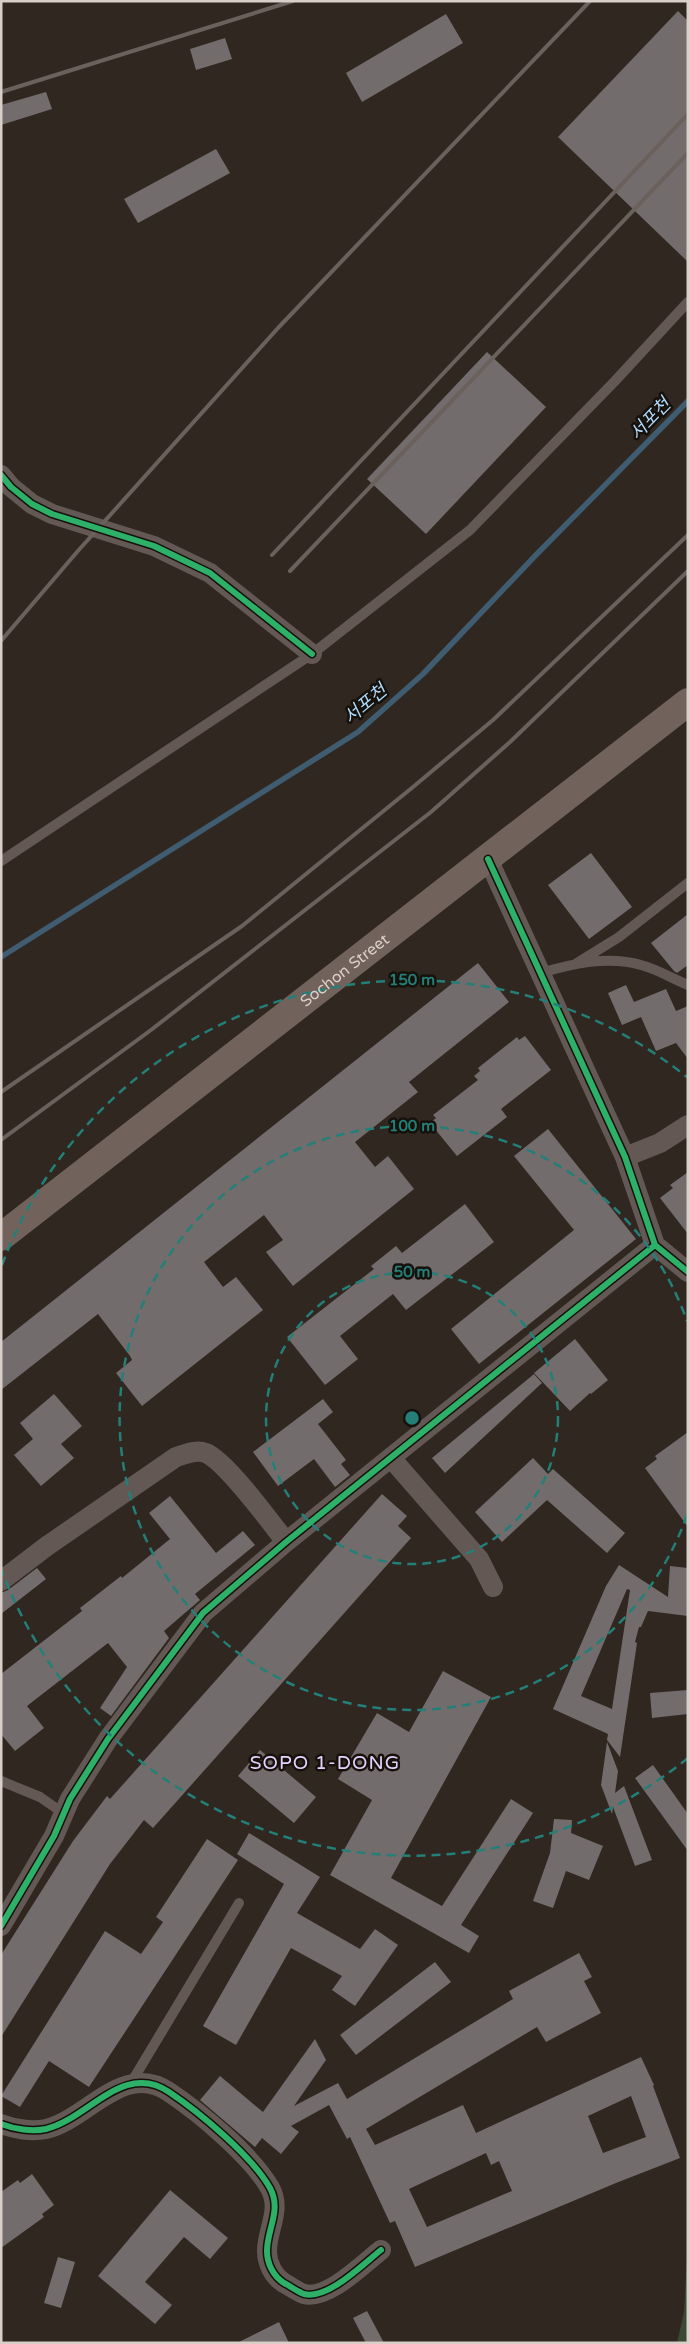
<svg xmlns="http://www.w3.org/2000/svg" width="689" height="2344" font-family="'Varela Round','Noto Sans KR',sans-serif">
	<style>
		.green { fill: #394933 }
		.lines { fill: none; stroke-linecap: round; stroke-linejoin: round }
		.stream { stroke: #405c70; stroke-width: 5.5 }
		.building { fill: #736c6c; fill-rule: evenodd }
		.lane { stroke: #645855; stroke-width: 10 }
		.street { stroke: #645855; stroke-width: 20 }
		.primary { stroke: #72625c; stroke-width: 28 }
		.rail { stroke: #6a615c; stroke-width: 4 }
		.cycleway-casing { stroke: #17110c; stroke-width: 9 }
		.cycleway { stroke: #2db169; stroke-width: 6 }
		.ring { fill: none; stroke: #237f77; stroke-width: 2.5; stroke-dasharray: 9 6 }
		.labels { text-anchor: middle; stroke-width: 5; stroke-linejoin: round; paint-order: stroke }
		.street-label { font-size: 16px; fill: #d9cfc8; stroke: #17110c }
		.water-label { font-size: 18px; font-style: italic; fill: #afdcfd; stroke: #17110c }
		.quarter-label { font-size: 19px; letter-spacing: 1px; fill: #e4d3fd; stroke: #17110c }
		.centre { fill: #237f77; stroke: #17110c; stroke-width: 2.5 }
		.ring-label { font-size: 15px; text-anchor: middle; font-weight: bold; fill: #237f77; stroke: #17110c; stroke-width: 5; stroke-linejoin: round; paint-order: stroke }
	</style>
	<rect width="100%" height="100%" fill="#2f2720"/>
	<!-- green -->
	<path class="green" d="M688,2238V2343H677L684,2312Z"/>
	<g class="lines">
		<!-- stream -->
		<path class="stream" d="M1,957L358,732L423,674L534,557L688,401"/>
	</g>
	<!-- building -->
	<path class="building" d="M678,11L688,21V262L558,137Z
		M446,14L463,43L362,102L346,73Z
		M225,38L232,59L196,70L190,49Z
		M46,92L52,109L1,125V105Z
		M216,149L230,173L138,223L124,199Z
		M487,352L546,407L426,534L367,479Z
		M591,853L632,907L589,939L548,885Z
		M688,914V965L677,973L674,971L651,943Z
		M478,963L509,1002L409,1082L418,1092L355,1142L375,1167L388,1156L414,1189L293,1286L266,1252L283,1240L264,1215L204,1262L223,1287L236,1277L263,1310L142,1406L116,1373L132,1360L130,1356L98,1314L1,1390V1342Z
		M626,985L634,1002L666,989L676,1011L688,1006V1059L676,1043L656,1051L641,1017L622,1025L608,993Z
		M525,1036L551,1070L501,1109L507,1117L457,1156L430,1123L436,1118L433,1115L478,1080L474,1076L480,1071L478,1068L517,1037L519,1040Z
		M548,1129L636,1239L479,1364L451,1329L574,1230L514,1156Z
		M688,1172V1234L660,1198L673,1188L670,1185Z
		M465,1204L494,1242L406,1310L393,1294L340,1336L358,1359L325,1385L287,1337L374,1269L371,1266L396,1246L402,1253Z
		M575,1339L608,1380L591,1394L590,1393L570,1411L534,1373Z
		M534,1374L542,1383L445,1473L432,1458Z
		M54,1394L82,1426L61,1444L74,1458L41,1486L14,1455L33,1439L20,1423Z
		M323,1399L333,1412L318,1424L346,1460L341,1464L350,1475L335,1487L314,1459L278,1486L253,1452Z
		M688,1432V1527L645,1468L657,1459L655,1456Z
		M533,1458L548,1474L553,1469L625,1533L607,1553L547,1500L502,1542L475,1512Z
		M382,1494L407,1516L398,1526L411,1538L153,1828L144,1820L110,1864L1,2037V1955L73,1841L107,1796L110,1799Z
		M170,1496L216,1553L243,1531L255,1545L195,1594L200,1600L164,1631L169,1638L111,1716L100,1708L127,1667L108,1643L27,1706L44,1728L15,1751L1,1734V1674L82,1611L80,1608L121,1576L122,1578L170,1539L149,1513Z
		M619,1565L668,1597L670,1566L688,1568V1616L648,1611L641,1627H639L635,1642L637,1643L620,1757L607,1740L608,1734L553,1709L606,1586ZM627,1589L630,1590L612,1709L581,1696Z
		M37,1568L46,1579L1,1614V1593L8,1590Z
		M443,1671L491,1697L391,1878L442,1906L511,1799L533,1813L461,1925L479,1936L469,1953L330,1875L372,1800L338,1779L377,1713L409,1732Z
		M688,1690V1714L652,1718L650,1693Z
		M607,1742L618,1771L615,1793L624,1786L652,1860L635,1866L613,1807L612,1814L601,1785Z
		M260,1750L316,1797L294,1823L238,1776Z
		M653,1765L688,1814V1851L635,1778Z
		M554,1819L572,1820L571,1833L603,1846L589,1880L566,1871L553,1908L533,1901L550,1853Z
		M249,1833L320,1877L297,1913L360,1949L375,1929L398,1945L355,2006L332,1990L342,1976L291,1948L236,2045L203,2026L284,1884L237,1854Z
		M207,1839L238,1860L89,2087L49,2061L20,2107L1,2096L105,1931L141,1954L163,1922L156,1917Z
		M579,1953L592,1977L584,1981L601,2013L546,2042L537,2027L366,2129L375,2145L463,2105L476,2133L641,2057L654,2085L653,2086L680,2158L616,2183L415,2267L395,2221L390,2223L350,2137L347,2139L329,2105L291,2126L299,2132L281,2154L262,2138L255,2147L200,2100L220,2076L263,2112L315,2039L326,2060L294,2106L338,2083L347,2099L513,1999L509,1991ZM631,2096L646,2137L603,2153L588,2116ZM486,2153L491,2165L499,2161L512,2191L427,2227L409,2189Z
		M435,1962L451,1982L356,2055L340,2035Z
		M32,2174L54,2205L42,2214L44,2217L1,2248V2192L18,2180L20,2183Z
		M170,2190L228,2238L210,2259L184,2237L145,2282L172,2305L155,2324L98,2276Z
		M58,2257L75,2262L61,2308L44,2303Z
		M367,2311L384,2343H366L353,2318Z
		M279,2322L289,2343H237Z"/>
	<g class="lines">
		<!-- lane -->
		<path class="lane" d="M1,861L312,654L470,530L615,381L688,302
			M577,963L619,937L688,883
			M540,973C572,964 608,955 641,965C657,969 673,979 688,985
			M1,1781L40,1797L63,1813
			M131,2083L239,1903"/>
		<!-- street -->
		<path class="street" d="M1,475L11,487L32,504L52,514L154,546L210,573L312,654
			M488,859L625,1157L655,1245L688,1272
			M625,1157L660,1143L688,1125
			M391,1458L479,1559L493,1587
			M1,1581L47,1546L176,1457C186,1454 196,1449 206,1453C227,1462 271,1523 286,1542
			M1,1926L54,1836L70,1799L108,1739L203,1613L286,1542L655,1245
			M1,2124C14,2129 32,2132 46,2129C88,2119 123,2061 169,2092C199,2112 252,2156 270,2188C282,2210 267,2229 267,2251C267,2263 273,2276 284,2283C290,2286 298,2292 304,2294C328,2300 363,2264 381,2250"/>
		<!-- primary -->
		<path class="primary" id="s1" d="M1,1237L688,702"/>
		<!-- rail -->
		<path class="rail" d="M1,92L293,1
			M272,555L688,114
			M290,571L688,153
			M1,641L77,552L278,328L590,1
			M1,1092L242,926L413,787L493,720L688,535
			M1,1140L151,1030L431,812L510,742L688,571"/>
		<!-- cycleway casing -->
		<g class="cycleway-casing">
			<path id="cycleway" d="M1,475L11,487L32,504L52,514L154,546L210,573L312,654
				M488,859L625,1157L655,1245L688,1272
				M1,1926L54,1836L70,1799L108,1739L203,1613L286,1542L655,1245
				M1,2124C14,2129 32,2132 46,2129C88,2119 123,2061 169,2092C199,2112 252,2156 270,2188C282,2210 267,2229 267,2251C267,2263 273,2276 284,2283C290,2286 298,2292 304,2294C328,2300 363,2264 381,2250"/>
		</g>
		<!-- cycleway -->
		<use href="#cycleway" class="cycleway"/>
	</g>
	<!-- distance rings -->
	<g class="ring">
		<circle cx="412" cy="1418" r="146"/>
		<path d="M687 1515A292 292 0 1 1 687 1321"/>
		<path d="M688 1758A438 438 0 0 1 2 1571M2 1265A438 438 0 0 1 688 1078"/>
	</g>
	<g class="labels">
		<!-- street labels -->
		<g class="street-label">
			<text dy="6" stroke="none"><textPath href="#s1" startOffset="435">Sochon Street</textPath></text>
		</g>
		<!-- water labels -->
		<g class="water-label">
			<text transform="translate(650 419) rotate(-46)" y="6">서포천</text>
			<text transform="translate(365 704) rotate(-40)" y="6">서포천</text>
		</g>
		<!-- quarter labels -->
		<g class="quarter-label">
			<text x="325" y="1769">SOPO 1-DONG</text>
		</g>
	</g>
	<circle cx="412" cy="1418" r="8" class="centre"/>
	<g class="ring-label">
		<text x="412" y="985">150 m</text>
		<text x="412" y="1131">100 m</text>
		<text x="412" y="1277">50 m</text>
	</g>
	<!-- border -->
	<rect width="689" height="2344" fill="none" stroke="#d9cfc8" stroke-width="5"/>
</svg>
